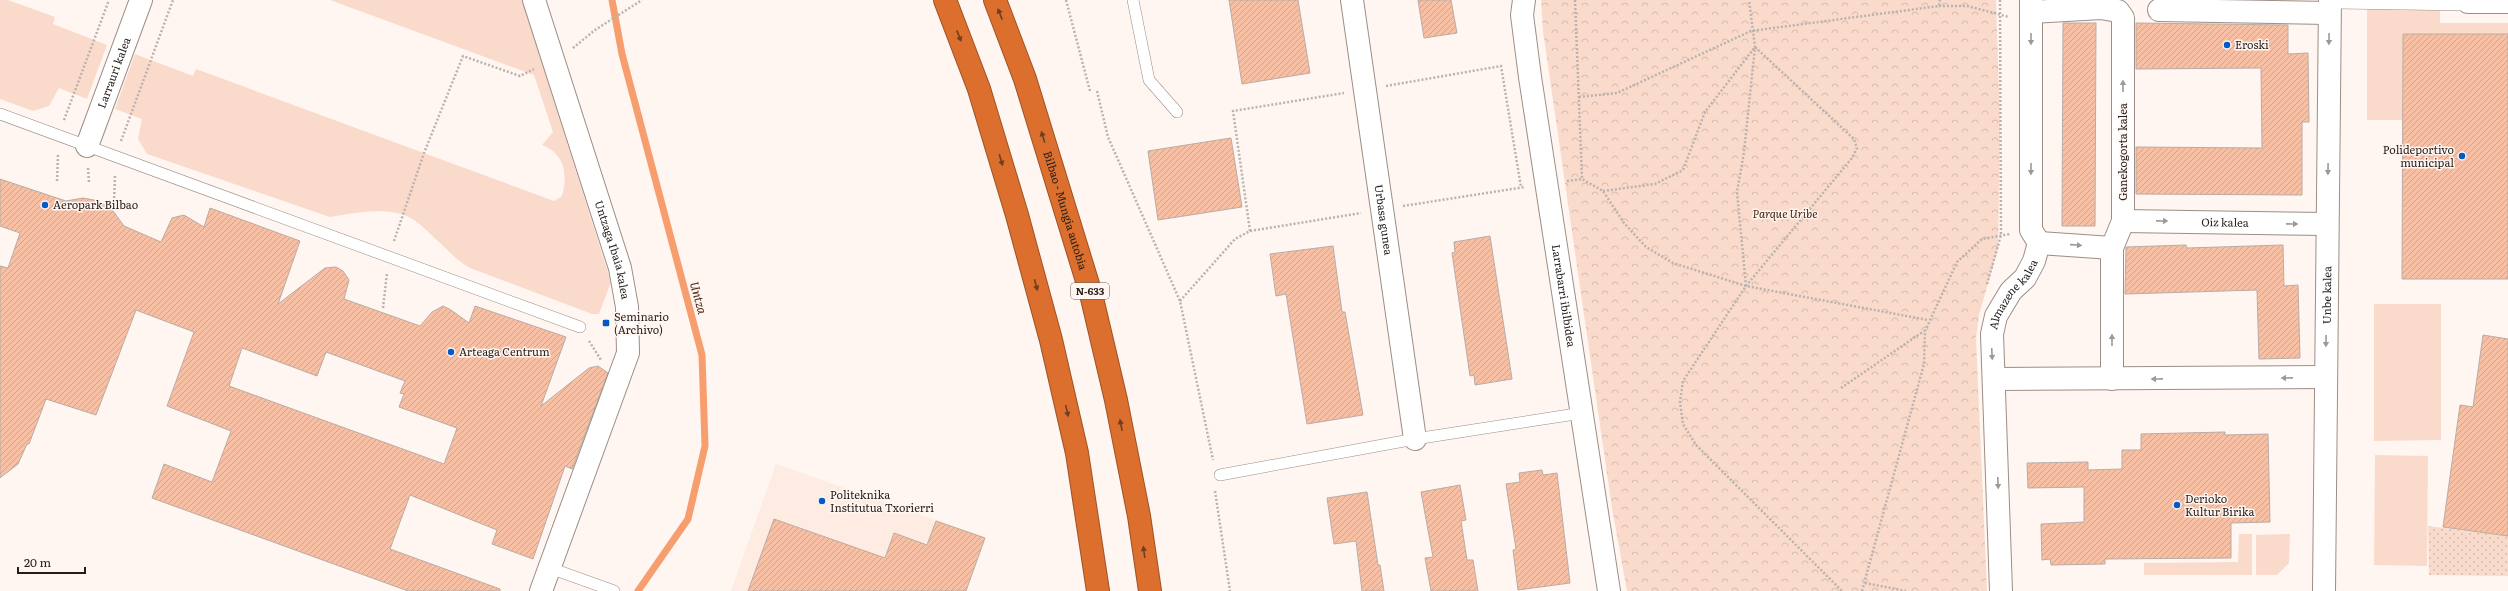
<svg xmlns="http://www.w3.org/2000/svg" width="2508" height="591" font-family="Literata,serif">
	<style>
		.built { fill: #feebe2 }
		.grass { fill: url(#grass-dots) }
		.forest { fill: url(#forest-crowns) }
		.garden { fill: #fadbcb }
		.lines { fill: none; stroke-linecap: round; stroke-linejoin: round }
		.stream { stroke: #f79e6f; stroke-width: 7 }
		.building { fill: url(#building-hatch); stroke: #baaca5; fill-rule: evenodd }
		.service-casing { stroke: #9c8e87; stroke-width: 12 }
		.pedestrian-casing { stroke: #9c8e87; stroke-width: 18 }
		.minor-casing { stroke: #9c8e87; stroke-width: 24 }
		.tertiary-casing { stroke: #9c8e87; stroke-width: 24 }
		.motorway-casing { stroke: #9b5327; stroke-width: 24 }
		.path { stroke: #bab2ae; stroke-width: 2.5; stroke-dasharray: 2 2; stroke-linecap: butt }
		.service { stroke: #fff; stroke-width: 11 }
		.pedestrian { stroke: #fff; stroke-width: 17 }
		.minor { stroke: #fff; stroke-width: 22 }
		.tertiary { stroke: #fff; stroke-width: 22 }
		.motorway { stroke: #dc6f2d; stroke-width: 22 }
		.oneway { fill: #6d3e22 }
		.oneway2 { fill: #9c9a98 }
		.poi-dot { fill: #035ac4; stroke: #fff5f1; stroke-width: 1.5 }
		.labels { text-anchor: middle; stroke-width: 3; stroke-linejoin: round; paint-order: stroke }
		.shield { fill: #fff5f1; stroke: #655e5b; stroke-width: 1 }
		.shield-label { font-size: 10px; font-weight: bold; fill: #231e1b }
		.poi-label { font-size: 11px; fill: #231e1b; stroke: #fff5f1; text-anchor: start }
		.street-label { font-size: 11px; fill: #231e1b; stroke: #fff5f1 }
		.park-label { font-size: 11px; font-style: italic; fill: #472410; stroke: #fff5f1 }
		.water-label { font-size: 12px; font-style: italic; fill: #4a2613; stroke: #fff5f1 }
	</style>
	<defs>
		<pattern id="grass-dots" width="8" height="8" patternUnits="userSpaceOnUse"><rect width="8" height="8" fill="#fadbcb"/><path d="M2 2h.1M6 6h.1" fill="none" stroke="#d6bcae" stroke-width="1.8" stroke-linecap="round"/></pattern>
		<pattern id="forest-crowns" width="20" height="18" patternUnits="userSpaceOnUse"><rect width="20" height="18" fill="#fadbcb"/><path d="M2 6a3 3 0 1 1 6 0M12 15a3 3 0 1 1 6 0" fill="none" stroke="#d6bcae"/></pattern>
		<pattern id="building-hatch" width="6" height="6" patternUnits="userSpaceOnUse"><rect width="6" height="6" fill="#f7bfa4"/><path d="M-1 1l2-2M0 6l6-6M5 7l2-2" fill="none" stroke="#d3a48d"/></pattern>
	</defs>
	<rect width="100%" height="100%" fill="#fff5f1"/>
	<!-- built -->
	<path class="built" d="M776,464L985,537L966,591H731Z"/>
	<!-- grass -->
	<path class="grass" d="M2428,526L2508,536V576L2429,575Z"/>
	<!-- forest -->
	<path class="forest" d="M1541,0H1996L2000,125L1998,249L1979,315L1976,338L1987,591H1627L1612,508L1543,31Z"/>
	<!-- garden -->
	<path class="garden" d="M0,0H8L55,17L53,24L107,45L87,99L59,88L49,106L33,111L0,99Z
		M330,0H522L611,282L599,314H592L470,268C457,261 451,253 440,243C432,236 424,227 414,220C392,205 355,213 330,217L147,154L138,139L142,119L115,109L135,54L193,76L196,69L554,201L562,196C568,174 565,154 542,145L553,132L534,75Z
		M2367,6H2440V23H2508V34H2403L2402,120H2367Z
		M2374,304H2441V440L2374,441Z
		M2375,455L2428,456L2427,566L2374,565Z
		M2239,534H2252V575H2144V563L2238,562Z
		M2290,534L2289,563L2277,575H2256V535Z"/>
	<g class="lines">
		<!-- stream -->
		<path class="stream" d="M612,0L622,54L702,355L705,446L688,519L638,591"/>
	</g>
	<!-- building -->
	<path class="building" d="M1229,0H1298L1310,73L1242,84Z
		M1418,0H1451L1457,33L1424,38Z
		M2063,23H2096L2095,226H2062Z
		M2136,23L2288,25V54L2308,53L2309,122H2302V195L2136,194V147L2262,148L2261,68L2136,69Z
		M2403,34H2508V279H2402Z
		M1231,138L1242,207L1158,220L1148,151Z
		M0,179L66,201L83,198L99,201L113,211L124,226L161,242L172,218L184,215L204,227L210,208L300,241L278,304L325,268L336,267L343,271L349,280L344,299L420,326L432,312L443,306L451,310L469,323L475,306L566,337L541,406L589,368L598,366L608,373L572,469L565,466L533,559L492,544L497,530L410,495L390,549L500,589V591H408L152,498L164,464L212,482L231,431L167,406L194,332L136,310L96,415L46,399L29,444H27L18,464L0,478V266L8,268L20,233L0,226ZM242,348L317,376L326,352L405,381L400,393L404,394L399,407L457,428L444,464L229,386Z
		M1490,236L1512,379L1475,385L1474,375L1470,376L1452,253L1455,252L1454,242Z
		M2186,245L2187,248L2283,245L2284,286L2298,285L2300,358L2259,359L2257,290L2125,294L2126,247Z
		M1333,246L1342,312H1345L1363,415L1307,424L1286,294L1276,296L1270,254Z
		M2483,335L2508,339V536L2443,527L2460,405L2473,407Z
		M2225,432V435L2268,434L2270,522L2231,523V558L2105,559V564L2051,565L2050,559L2042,560L2041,524L2084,522V487L2028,488L2027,463L2088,462V470L2122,469V450H2141V434Z
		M1542,470L1543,475L1557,473L1570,583L1518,590L1513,550L1516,549L1506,484L1520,482L1519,473Z
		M1460,485L1466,520L1461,521L1467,560H1473L1478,591H1431L1425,558L1433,557L1421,492Z
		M1367,492L1378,565H1380L1384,591H1362L1356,541L1334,544L1327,498Z
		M774,519L885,558L894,533L927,545L936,521L985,538L966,591H748Z"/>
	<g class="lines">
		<!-- service casing -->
		<g class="service-casing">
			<path id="service" d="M1133,0L1149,80L1177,112
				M0,114L580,327
				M1220,475L1415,439L1582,413
				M550,568L614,591"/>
		</g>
		<!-- pedestrian casing -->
		<g class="pedestrian-casing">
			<path id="pedestrian" d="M2338,0L2468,2"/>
		</g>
		<!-- minor casing -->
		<g class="minor-casing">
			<g id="minor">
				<path id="s1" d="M1352,0L1415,439"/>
				<path id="s2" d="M1524,0L1522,15L1530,77L1609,591"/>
				<path d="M2468,0V2H2508"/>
				<path d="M2159,10L2329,13"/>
				<path d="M2031,12L2101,8L2118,11L2123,18V221L2112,248V379"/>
				<path id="s3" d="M87,146L141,0"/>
				<path id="s4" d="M2123,221L2327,224"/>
				<path d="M2039,243L2112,248"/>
				<path d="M1995,379L2326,377"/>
				<path id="s5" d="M2001,591L1992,334L1996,316L2011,291L2025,278L2034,261L2039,243L2031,230V0"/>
				<path id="s6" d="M2324,591L2330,0"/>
			</g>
		</g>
		<!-- tertiary casing -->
		<g class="tertiary-casing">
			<g id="tertiary">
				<path id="s7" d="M534,0L620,268L627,307L628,353L541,591"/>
			</g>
		</g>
		<!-- motorway casing -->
		<g class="motorway-casing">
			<g id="motorway">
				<path d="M945,0L979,89L1017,215L1051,340L1077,453L1098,591"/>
				<path id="s8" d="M995,0L1025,79L1091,294L1116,400L1139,516L1150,591"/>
			</g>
		</g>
		<!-- path -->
		<path class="path" d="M1066,0L1090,91
			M1575,0L1582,179
			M1939,6H1967L2009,17
			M573,48L595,30L642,0
			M1386,86L1501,66L1521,187
			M1097,91L1108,137L1180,301L1213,460
			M1579,97L1617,93L1751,31L1939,6L1940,0
			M64,120L109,0
			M121,141L173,0
			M88,168L89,183
			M57,181L58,154
			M1567,181L1582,179L1603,191L1624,223L1646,247L1673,263L1746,286L1928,320
			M1603,191L1655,184L1683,170L1705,112L1755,47L1854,139L1857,148L1852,158L1746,286L1683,381L1680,402L1683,424L1696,445L1842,591
			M114,202L115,175
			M1403,206L1525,187
			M1250,231L1233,111L1344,93
			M394,241L424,153L463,56L520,76L534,69
			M1987,284L2001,235L2000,0
			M1746,286L1737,192L1744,152L1755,47L1749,0
			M1180,301L1235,239L1250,231L1361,213
			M383,308L387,273
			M589,341L601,360
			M1841,388L1924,331
			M1215,491L1230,591
			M1865,583L1906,591
			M1862,591L1924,364L1925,331L1957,262L1982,239L2010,234"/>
		<!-- service -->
		<use href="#service" class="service"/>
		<!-- pedestrian -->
		<use href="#pedestrian" class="pedestrian"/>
		<!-- minor -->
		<use href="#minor" class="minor"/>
		<!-- tertiary -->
		<use href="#tertiary" class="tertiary"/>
		<!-- motorway -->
		<use href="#motorway" class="motorway"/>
	</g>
	<!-- one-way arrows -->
	<defs><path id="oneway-solid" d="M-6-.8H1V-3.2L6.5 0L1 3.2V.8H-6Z"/></defs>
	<g class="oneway">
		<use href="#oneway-solid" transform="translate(1000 14) rotate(-111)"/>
		<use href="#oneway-solid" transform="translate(959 36) rotate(69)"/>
		<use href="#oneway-solid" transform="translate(1043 137) rotate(-107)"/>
		<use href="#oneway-solid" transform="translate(1001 160) rotate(73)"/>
		<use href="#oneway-solid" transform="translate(1036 285) rotate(75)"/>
		<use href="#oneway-solid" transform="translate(1067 411) rotate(77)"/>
		<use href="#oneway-solid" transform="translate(1121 425) rotate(-101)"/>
		<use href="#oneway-solid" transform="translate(1144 552) rotate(-98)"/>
	</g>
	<g class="oneway2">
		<use href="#oneway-solid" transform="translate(2031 39) rotate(90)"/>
		<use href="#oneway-solid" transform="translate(2329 39) rotate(91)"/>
		<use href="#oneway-solid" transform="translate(2123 86) rotate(-90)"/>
		<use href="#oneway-solid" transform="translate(2031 169) rotate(90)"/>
		<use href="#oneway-solid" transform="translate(2328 169) rotate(91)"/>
		<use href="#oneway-solid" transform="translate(2162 221) rotate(1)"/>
		<use href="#oneway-solid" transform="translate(2292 224) rotate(1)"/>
		<use href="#oneway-solid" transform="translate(2076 245) rotate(4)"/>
		<use href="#oneway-solid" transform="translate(2112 340) rotate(-90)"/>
		<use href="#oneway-solid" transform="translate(2326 341) rotate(91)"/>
		<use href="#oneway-solid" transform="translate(1992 354) rotate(87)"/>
		<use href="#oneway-solid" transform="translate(2287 378) rotate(179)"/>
		<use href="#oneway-solid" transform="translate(2157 379) rotate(179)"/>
		<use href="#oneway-solid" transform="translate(1998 483) rotate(88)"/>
	</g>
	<!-- markers -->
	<g class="poi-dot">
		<circle cx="2227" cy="45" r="4"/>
		<circle cx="2462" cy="156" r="4"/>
		<circle cx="45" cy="205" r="4"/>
		<rect x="602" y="319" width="8" height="8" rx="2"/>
		<circle cx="451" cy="352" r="4"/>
		<circle cx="822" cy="501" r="4"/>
		<circle cx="2177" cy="505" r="4"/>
	</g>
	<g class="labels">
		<!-- shield labels -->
		<rect class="shield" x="1071" y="283" width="38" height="16" rx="3"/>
		<g class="shield-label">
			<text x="1090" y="295">N-633</text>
		</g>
		<!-- poi labels -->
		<g class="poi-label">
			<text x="2235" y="49">Eroski</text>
			<text x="2454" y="154" text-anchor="end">Polideportivo<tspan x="2454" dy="13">municipal</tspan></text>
			<text x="53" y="209">Aeropark Bilbao</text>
			<text x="614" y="321">Seminario<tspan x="614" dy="13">(Archivo)</tspan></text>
			<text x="459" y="356">Arteaga Centrum</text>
			<text x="830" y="499">Politeknika<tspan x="830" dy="13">Institutua Txorierri</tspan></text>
			<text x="2185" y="503">Derioko<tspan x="2185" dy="13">Kultur Birika</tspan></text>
		</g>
		<!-- street labels -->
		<g class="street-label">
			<text dy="4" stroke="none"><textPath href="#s3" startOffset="78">Larrauri kalea</textPath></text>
			<text transform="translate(2123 152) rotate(-90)" y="4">Ganekogorta kalea</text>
			<text dy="4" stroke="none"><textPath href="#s8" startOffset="222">Bilbao - Mungia autobia</textPath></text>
			<text dy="4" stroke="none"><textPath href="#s1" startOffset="222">Urbasa gunea</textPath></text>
			<text dy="4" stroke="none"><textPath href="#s4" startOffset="102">Oiz kalea</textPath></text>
			<text dy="4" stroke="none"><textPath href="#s7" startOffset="262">Untzaga Ibaia kalea</textPath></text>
			<text dy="4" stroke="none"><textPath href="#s5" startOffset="303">Almazene kalea</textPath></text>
			<text dy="4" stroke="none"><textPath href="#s6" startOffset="296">Unbe kalea</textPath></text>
			<text dy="4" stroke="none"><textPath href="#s2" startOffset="299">Larrabarri ibilbidea</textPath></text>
		</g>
		<!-- park labels -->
		<g class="park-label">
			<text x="1785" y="218">Parque Uribe</text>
		</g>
		<!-- water labels -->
		<g class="water-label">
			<text transform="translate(698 298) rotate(75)" y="4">Untza</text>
		</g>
	</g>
	<!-- scale -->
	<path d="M18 567v6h67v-6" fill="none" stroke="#231e1b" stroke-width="2"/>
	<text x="24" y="567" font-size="12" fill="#231e1b" stroke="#fff5f1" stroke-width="3" paint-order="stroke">20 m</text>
</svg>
